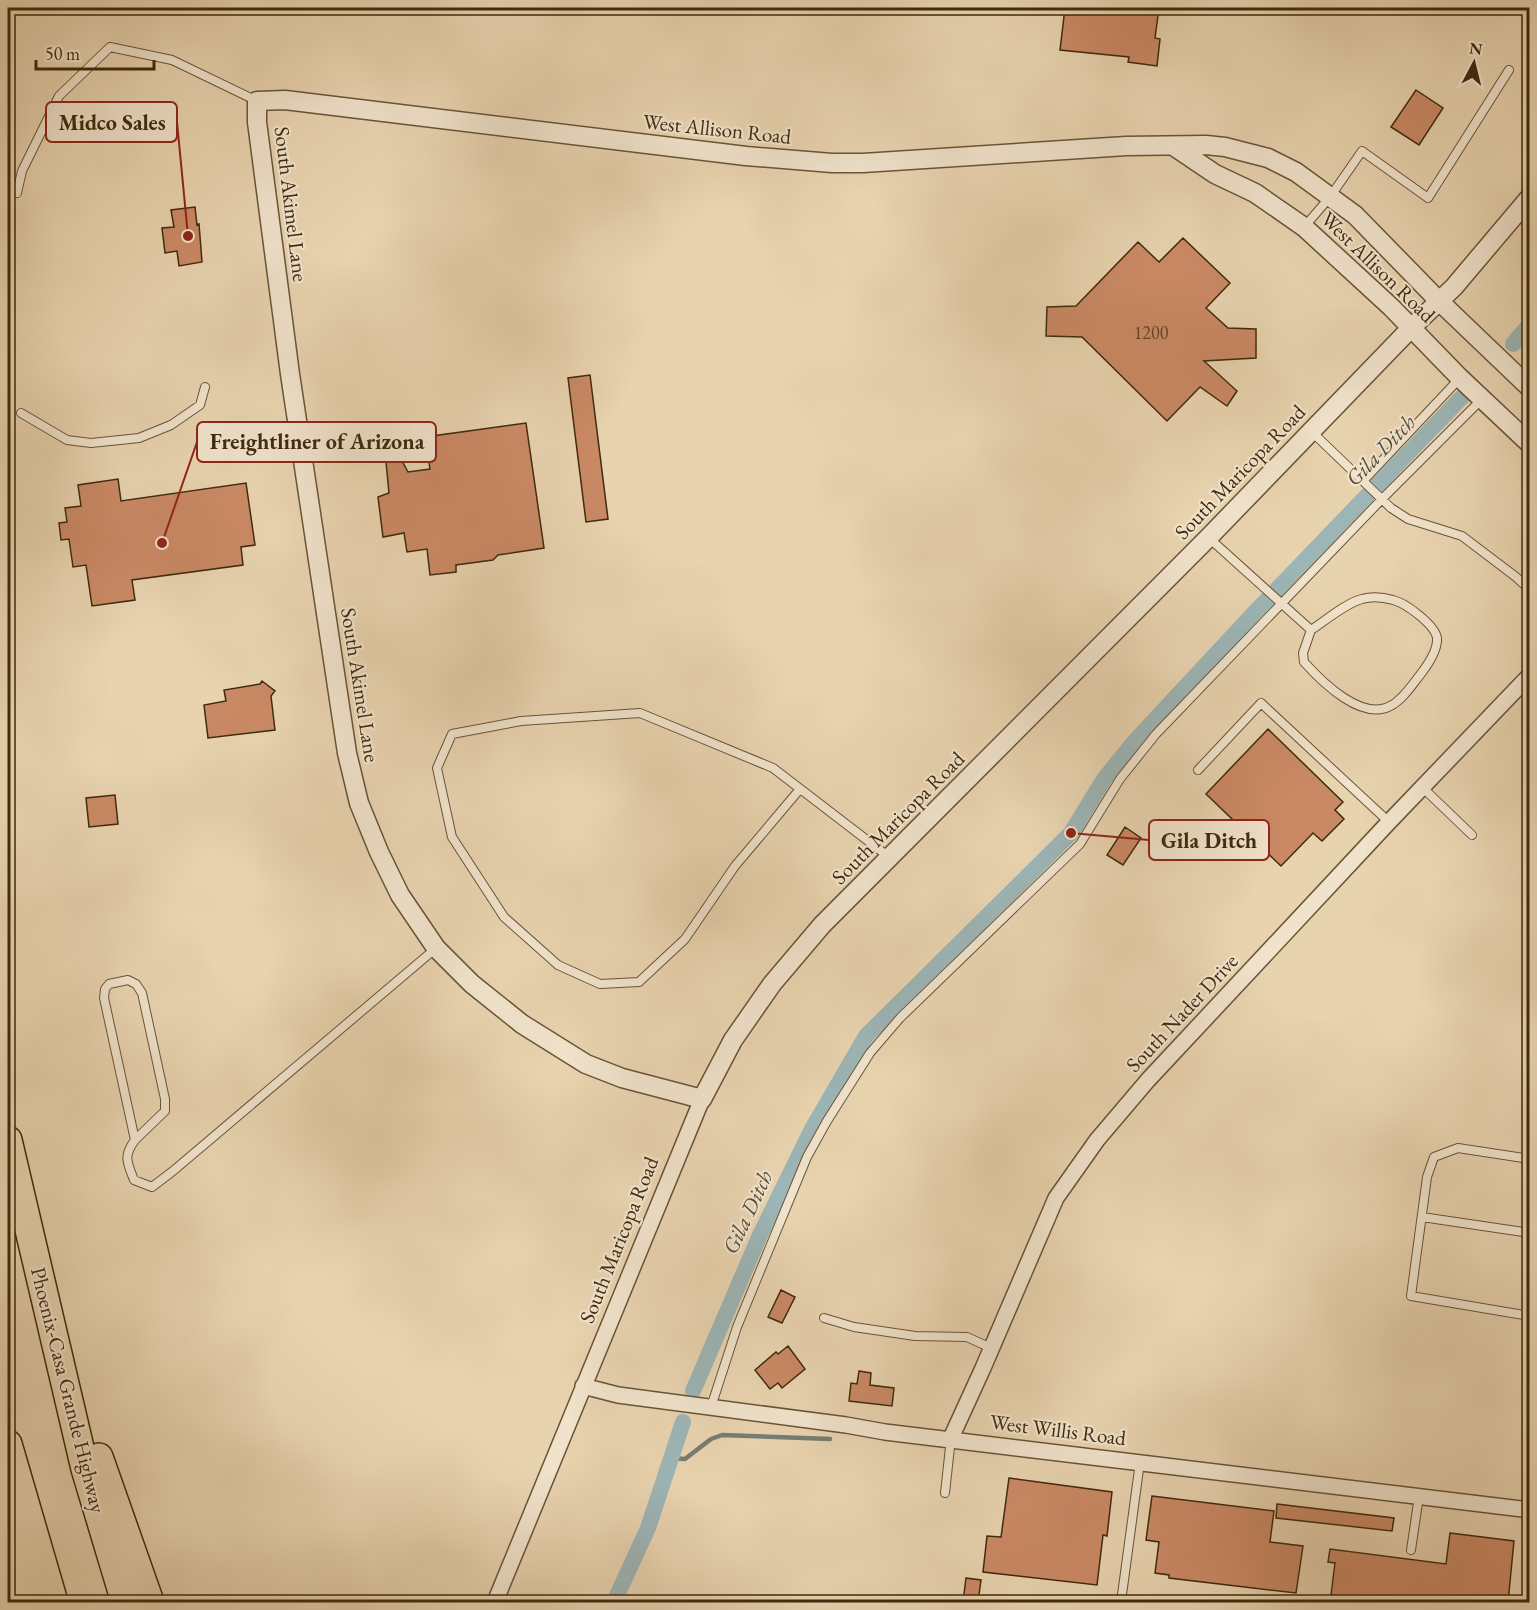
<svg xmlns="http://www.w3.org/2000/svg" width="1537" height="1610" font-family="'EB Garamond',serif">
	<style>
		.lines { fill: none; stroke-linecap: round; stroke-linejoin: round }
		.stream { stroke: #767d72; stroke-width: 4.5 }
		.canal { stroke: #9cb5b6; stroke-width: 16 }
		.building { fill: #ca8965; stroke: #3e2a0d; stroke-width: 1.5 }
		.service-casing { stroke: #685436; stroke-width: 10 }
		.minor-casing { stroke: #685436; stroke-width: 18 }
		.tertiary-casing { stroke: #685436; stroke-width: 21 }
		.motorway-casing { stroke: #3e2a0d; stroke-width: 30 }
		.service { stroke: #f0e2cb; stroke-width: 8 }
		.minor { stroke: #f0e2cb; stroke-width: 15 }
		.tertiary { stroke: #f0e2cb; stroke-width: 18 }
		.motorway { stroke: #e8d3af; stroke-width: 27 }
		.labels { text-anchor: middle; stroke-width: 4.5; stroke-linejoin: round; paint-order: stroke }
		.number-label { font-size: 18px; fill: #614223 }
		.street-label { font-size: 21px; fill: #3e2a0d; stroke: #f0e2cb }
		.water-label { font-size: 22px; font-style: italic; fill: #564d37; stroke: #f0e2cb }
		.leader { fill: none; stroke: #8f2418; stroke-width: 2 }
		.callout-dot { fill: #8f2418; stroke: #f0e2cb; stroke-width: 2 }
		.callout { fill: #f0e2cb; stroke: #8f2418; stroke-width: 2 }
		.callout-label { font-size: 22px; text-anchor: middle; font-weight: bold; fill: #3e2a0d }
	</style>
	<rect width="100%" height="100%" fill="#e8d3af"/>
	<filter id="stains"><feTurbulence type="fractalNoise" baseFrequency=".00333" numOctaves="4"/><feColorMatrix values="0 0 0 0 .2 0 0 0 0 .09 0 0 0 0 .02 0 0 0 .5 -.17"/></filter>
	<radialGradient id="worn" r=".72"><stop offset=".6" stop-color="#630" stop-opacity="0"/><stop offset="1" stop-color="#630" stop-opacity=".3"/></radialGradient>
	<g class="lines">
		<!-- stream -->
		<path class="stream" d="M671,1458L685,1459L711,1439L722,1435L830,1439"/>
		<!-- canal -->
		<path class="canal" d="M1513,344L1530,324
			M693,1391L760,1235L812,1129L866,1036L1071,833L1104,779L1134,742L1256,611L1462,397
			M614,1602L648,1528L683,1422"/>
	</g>
	<!-- building -->
	<path class="building" d="M1065,8H1159L1155,38L1160,39L1157,66L1128,62L1129,57L1060,50Z
		M1416,90L1443,108L1419,145L1391,127Z
		M195,207L197,225L199,224L202,262L179,266L177,251L165,253L162,228L174,227L171,210Z
		M1183,238L1230,283L1206,308L1228,328L1256,329V358L1204,361L1237,391L1227,406L1200,387L1167,421L1082,337L1046,336L1047,307L1076,306L1138,242L1159,262Z
		M590,375L608,519L586,522L568,378Z
		M526,423L544,548L498,555L493,560L456,565V572L430,575L427,549L407,552L404,533L383,537L378,497L389,493L386,462L402,461L408,472L430,469L425,437Z
		M118,479L121,501L246,483L255,545L241,547L243,565L132,580L135,600L92,606L86,565L73,567L69,539L61,540L59,523L67,522L65,508L81,506L78,485Z
		M262,681L275,691L271,696L275,730L208,738L204,705L226,701L224,690L260,684Z
		M1268,729L1343,802L1335,810L1344,819L1322,841L1313,833L1281,866L1206,794Z
		M115,795L118,824L89,827L86,798Z
		M1125,827L1141,838L1123,865L1107,855Z
		M781,1290L795,1297L782,1323L768,1317Z
		M788,1346L805,1369L782,1388L778,1383L770,1389L755,1370L776,1352L778,1354Z
		M859,1371L871,1373L870,1385L894,1388L892,1406L849,1401L851,1383L857,1384Z
		M1009,1478L1112,1492L1107,1536L1103,1535L1097,1585L983,1572L987,1536L1001,1537Z
		M1152,1496L1274,1511L1270,1542L1303,1546L1296,1593L1169,1578V1575L1155,1573L1159,1542L1146,1540Z
		M1277,1504L1394,1518L1392,1531L1276,1518Z
		M1450,1533L1514,1541L1508,1602H1421L1384,1598V1602H1359L1338,1600V1596L1331,1595L1335,1563L1328,1562L1330,1549L1446,1564Z
		M966,1578L981,1580L978,1602H963Z"/>
	<g class="lines">
		<!-- service casing -->
		<g class="service-casing">
			<path id="service" d="M17,193L22,171L59,96L110,47L172,60L257,101
				M1305,226L1330,197L1362,151L1428,198L1509,70
				M21,413L67,440L91,443L139,438L171,425L200,405L205,387
				M1312,432L1391,508L1408,519L1462,536L1516,577L1530,590
				M1363,481L1460,378
				M1209,538L1311,630C1325,621 1346,603 1362,599C1372,596 1383,597 1393,600C1406,603 1435,625 1437,638C1438,651 1427,666 1420,675C1412,685 1403,699 1392,705C1363,723 1322,682 1304,662L1303,653L1311,630
				M1198,770L1261,703L1389,822
				M1422,787L1472,835
				M800,789L735,866L685,939L639,982L600,984L558,965L504,917L452,837L437,768L452,734L521,721L640,713L773,768L889,857
				M135,1140L165,1111V1099L142,993L136,984L128,980L109,984L105,989L104,998L135,1140C123,1156 127,1162 134,1180L152,1187L173,1171L435,949
				M1530,1159L1458,1148L1434,1157L1427,1177L1411,1296L1530,1316
				M1422,1217L1530,1233
				M824,1318L854,1327L915,1336L967,1337L991,1348
				M711,1407L737,1327L807,1157L827,1121L870,1053L900,1018L1080,844L1120,779L1156,734L1382,499L1482,399
				M945,1493L951,1438
				M1411,1550L1419,1496
				M1121,1602L1140,1462"/>
		</g>
		<!-- minor casing -->
		<g class="minor-casing">
			<path id="minor" d="M583,1386L618,1395L846,1425L885,1432L1530,1510
				M951,1438L983,1368L1056,1198L1097,1140L1148,1080L1389,822L1530,675
				M495,1602L702,1099"/>
		</g>
		<!-- tertiary casing -->
		<g class="tertiary-casing">
			<path id="tertiary" d="M1175,147L1215,174L1255,193L1304,227L1391,307L1460,378L1530,444
				M1530,197L1454,287L1411,328L1209,537L822,925L772,984L733,1040L702,1099L622,1078L586,1064L522,1024L472,984L436,948L400,895L379,852L359,803L347,753L290,374L257,122V101L285,100L746,156L832,163H863L1126,146L1206,145L1225,147L1268,158L1296,172L1355,215L1439,301L1530,388"/>
		</g>
		<!-- motorway casing -->
		<g class="motorway-casing">
			<path id="motorway" d="M8,1140L85,1469L125,1602
				M8,1444L54,1602
				M99,1457L150,1602
				M14,1524L30,1602"/>
		</g>
		<!-- service -->
		<use href="#service" class="service"/>
		<!-- minor -->
		<use href="#minor" class="minor"/>
		<!-- tertiary -->
		<use href="#tertiary" class="tertiary"/>
		<!-- motorway -->
		<use href="#motorway" class="motorway"/>
	</g>
	<g class="labels">
		<!-- number labels -->
		<g class="number-label">
			<text x="1151" y="339">1200</text>
		</g>
		<!-- street labels -->
		<g class="street-label">
			<text transform="translate(717 129) rotate(6)" y="7">West Allison Road</text>
			<text transform="translate(291 204) rotate(83)" y="7">South Akimel Lane</text>
			<text transform="translate(1378 267) rotate(44)" y="7">West Allison Road</text>
			<text transform="translate(1240 472) rotate(-46)" y="7">South Maricopa Road</text>
			<text transform="translate(360 685) rotate(81)" y="7">South Akimel Lane</text>
			<text transform="translate(898 818) rotate(-45)" y="7">South Maricopa Road</text>
			<text transform="translate(1182 1013) rotate(-47)" y="7">South Nader Drive</text>
			<text transform="translate(619 1240) rotate(-68)" y="7">South Maricopa Road</text>
			<text transform="translate(68 1390) rotate(76)" y="7">Phoenix-Casa Grande Highway</text>
			<text transform="translate(1058 1430) rotate(7)" y="7">West Willis Road</text>
		</g>
		<!-- water labels -->
		<g class="water-label">
			<text transform="translate(1380 450) rotate(-46)" y="8">Gila Ditch</text>
			<text transform="translate(747 1212) rotate(-65)" y="8">Gila Ditch</text>
		</g>
	</g>
	<!-- callouts -->
	<path class="leader" d="M188 236L177 122M162 543L197 442M1071 833L1149 840"/>
	<g class="callout-dot">
		<circle cx="188" cy="236" r="6"/>
		<circle cx="162" cy="543" r="6"/>
		<circle cx="1071" cy="833" r="6"/>
	</g>
	<g class="callout">
		<rect x="46" y="102" width="131" height="40" rx="6"/>
		<rect x="197" y="422" width="239" height="40" rx="6"/>
		<rect x="1149" y="820" width="120" height="40" rx="6"/>
	</g>
	<g class="callout-label">
		<text x="112" y="130">Midco Sales</text>
		<text x="317" y="449">Freightliner of Arizona</text>
		<text x="1209" y="848">Gila Ditch</text>
	</g>
	<!-- margin -->
	<rect width="1537" height="1610" fill="none" stroke="#e8d3af" stroke-width="30"/>
	<rect x="9" y="9" width="1519" height="1592" fill="none" stroke="#3e2a0d" stroke-width="3"/>
	<rect x="15" y="15" width="1507" height="1580" fill="none" stroke="#3e2a0d" stroke-width="1.5"/>
	<!-- north arrow -->
	<g transform="translate(1474 63) rotate(7)" stroke="#f0e2cb" stroke-width="4.5" paint-order="stroke">
	<path d="M0-4.5L10 22L0 15L-10 22Z" fill="#3e2a0d"/>
	<text y="-9" font-size="16" font-weight="bold" text-anchor="middle" fill="#3e2a0d">N</text>
	</g>
	<!-- scale -->
	<path d="M36 60v9h118v-9" fill="none" stroke="#3e2a0d" stroke-width="3"/>
	<text x="45" y="60" font-size="18" fill="#3e2a0d" stroke="#f0e2cb" stroke-width="4.5" paint-order="stroke">50 m</text>
	<rect width="100%" height="100%" filter="url(#stains)"/>
	<rect width="100%" height="100%" fill="url(#worn)"/>
</svg>
